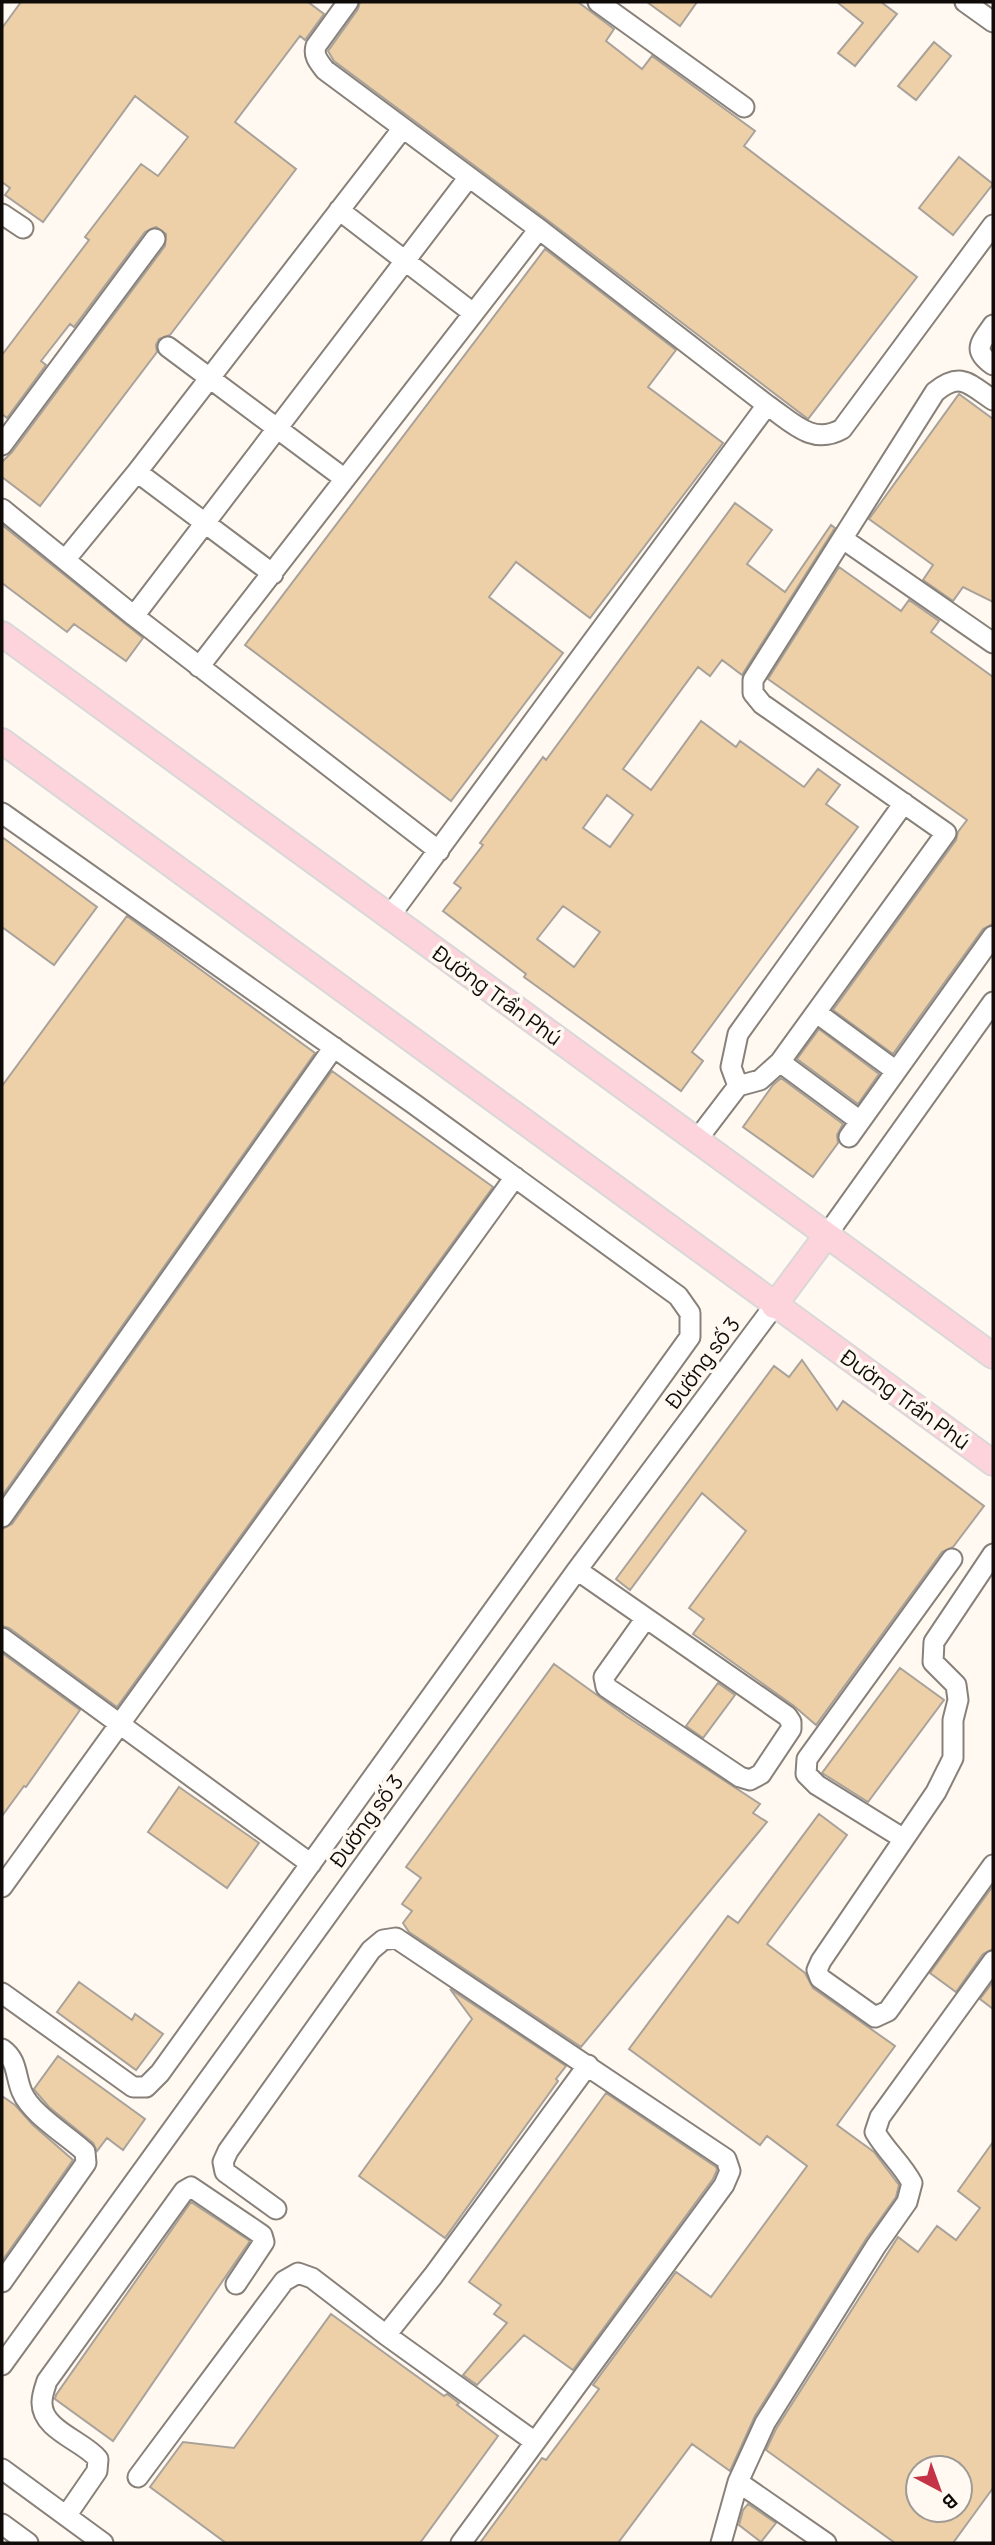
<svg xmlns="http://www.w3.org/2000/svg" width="995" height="2545" font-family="Manrope,sans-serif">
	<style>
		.building { fill: #eed0a8; stroke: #a8a29a; stroke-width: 2; fill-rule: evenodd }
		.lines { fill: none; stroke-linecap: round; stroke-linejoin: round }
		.minor-casing { stroke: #88817a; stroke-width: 23 }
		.major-casing { stroke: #d8d8d8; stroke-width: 28 }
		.minor { stroke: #fff; stroke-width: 19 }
		.major { stroke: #fdd4dc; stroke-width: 24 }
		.labels { text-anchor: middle; stroke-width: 7; stroke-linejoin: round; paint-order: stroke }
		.street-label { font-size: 21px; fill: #0e0b09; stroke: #fff9f2 }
	</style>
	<rect width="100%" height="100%" fill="#fff9f2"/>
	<!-- building -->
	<path class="building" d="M21,2H308L324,14L305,40L300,36L235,122L296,169L170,335L159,339L156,345L157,352L40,506L2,477V462L12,452L165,246L166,234L156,227L145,232L74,327L70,324L41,361L46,365L7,418L2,414V355L89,240L85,237L141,164L158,176L188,137L135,96L43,222L5,195L10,188L2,182V28Z
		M360,2H578L614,29L606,41L642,69L652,56L755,131L744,146L917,277L808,419L546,219L334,61L328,51L358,9Z
		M647,2H697L680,26Z
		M837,2H881L897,14L855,66L838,53L863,23Z
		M934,42L951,56L916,100L898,86Z
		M959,157L993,184L953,235L919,208Z
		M545,249L676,350L648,387L723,443L590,618L516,562L489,597L563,653L451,801L245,645Z
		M959,394L993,419V602L963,587L953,601L923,580L933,565L869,519Z
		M735,503L772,530L747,564L785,592L831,525L835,528L742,675L722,660L710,676L698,667L623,769L651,790L701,721L736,747L740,741L804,787L818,769L840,785L826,804L858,827L692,1052L703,1061L681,1091L524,977L526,974L443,911L461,888L454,883L483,845L480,843L543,757L546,760ZM607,795L633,815L610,847L583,828ZM563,906L600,932L574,967L537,939Z
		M2,525L143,638L126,661L74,624L67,632L2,583Z
		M839,567L901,611L909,600L939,621L931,632L993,677V924L983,929L893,1054L833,1010L956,840L958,832L967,820L768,679Z
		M2,837L97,907L54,965L2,927Z
		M127,916L315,1053L2,1496V1086Z
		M819,1029L879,1074L858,1104L797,1059Z
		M332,1071L493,1187L117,1707L9,1628L2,1626V1529L12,1524Z
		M781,1078L843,1124L837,1135L838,1143L813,1177L743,1127L773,1085Z
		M802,1360L837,1410L843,1401L984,1506L953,1547L942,1552L816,1725L794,1706L693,1634L704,1619L689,1608L746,1531L702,1493L630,1590L616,1579L774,1366L789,1377Z
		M2,1653L80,1710L26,1787L24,1786L2,1816Z
		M554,1664L626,1716L760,1804L753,1813L767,1822L581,2047L409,1932L403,1923L412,1911L402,1904L421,1878L406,1867Z
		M900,1668L944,1700L868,1802L822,1773Z
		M718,1683L735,1695L703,1738L686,1726Z
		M179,1787L259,1843L227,1888L148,1832Z
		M819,1814L847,1835L767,1944L805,1973L813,1988L895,2046L837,2125L874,2152L899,2185L896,2197L866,2239L755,2416L730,2471L692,2444L618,2543H480L542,2458L546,2460L599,2389L593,2385L676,2272L711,2297L807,2166L767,2136L760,2145L629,2049L728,1916L738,1923Z
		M993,1886V1949L983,1954L956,1992L930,1973Z
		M79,1982L132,2020L135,2014L163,2034L136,2070L57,2012Z
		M993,1982V2009L980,1999Z
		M450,1989L566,2066L556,2079L558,2081L445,2238L359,2176L472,2019Z
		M58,2056L145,2119L123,2150L107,2138L97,2151L93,2143L49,2107L37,2093L34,2089Z
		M606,2093L716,2167L717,2170L713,2179L573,2370L524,2335L477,2385L463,2375L507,2323L494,2314L501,2305L469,2282Z
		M2,2096L15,2105L33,2125L73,2160L2,2261Z
		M993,2142V2488L953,2543H895L766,2450L776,2429L898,2237L918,2252L937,2226L956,2240L980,2208L958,2191ZM918,2468H960V2510H918Z
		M191,2202L250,2241L113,2441L55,2399L56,2395Z
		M331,2314L444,2396L447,2394L459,2403L457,2405L498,2436L420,2543H226L150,2487L183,2442L234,2448Z
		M748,2504L776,2523L761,2542L739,2525L743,2510Z"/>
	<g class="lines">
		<!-- minor casing -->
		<g class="minor-casing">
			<path id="minor" d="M348,2L316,46C313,56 319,62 325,70L539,229L767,405L389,917
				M598,2L744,107
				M965,2L993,22
				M339,210L473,313
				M2,214L23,228
				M993,325C980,344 972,350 993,365
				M168,347L345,479
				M767,405C792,422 812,446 842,429L993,225
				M2,445L155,239
				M137,472L273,574
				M2,509L134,616L439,851
				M843,539L993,643
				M65,560L137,472L403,128
				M134,616L469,177
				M199,667L539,229
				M2,813L414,1104L678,1296L690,1313V1337L160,2073L146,2087H133L2,1993
				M817,1013L896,1071
				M780,1062L860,1121
				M738,1086L760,1080L780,1062L946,833L762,704L753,693V680L935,392C961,371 969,384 993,400
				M849,1137L993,936
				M696,1141L738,1086L731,1067L738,1034L904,803
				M826,1236L993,1002
				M2,1517L334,1047
				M993,1554L934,1642L933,1662L956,1685L958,1700L953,1720V1758L936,1792L821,1961L817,1970L820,1978L875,2017L888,2011L993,1865
				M577,1570L787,1716L791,1722V1729L761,1774L750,1780L740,1777L606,1687L604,1677L646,1618
				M2,1638L311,1864
				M904,1839L817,1785L806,1774L807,1759L952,1559
				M2,1887L515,1177
				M2,2049C18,2060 15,2076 22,2092C31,2114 67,2135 85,2152L86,2163L2,2282
				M276,2209L225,2172L223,2162L228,2151L371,1950L383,1940L396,1938L726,2159L730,2171L724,2185L461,2543
				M386,2335L535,2442
				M2,2365L577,1570L774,1306
				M2,2469L103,2543
				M138,2477L284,2281L298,2273L312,2278L386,2335L433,2276L588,2065
				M66,2516L97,2471L98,2459C84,2441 41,2430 42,2402C42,2395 45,2387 47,2381L184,2191L191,2187L262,2235L264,2242L236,2284
				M2,2524L28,2543
				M721,2543L738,2482
				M826,2543L738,2482L765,2423L876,2246L907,2202L912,2183C902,2164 886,2151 875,2132L880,2117L993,1961"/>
		</g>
		<!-- major casing -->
		<g class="major-casing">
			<path id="major" d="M2,634L993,1356
				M2,741L993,1463
				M774,1306L826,1236"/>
		</g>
		<!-- minor -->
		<use href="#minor" class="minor"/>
		<!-- major -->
		<use href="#major" class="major"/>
	</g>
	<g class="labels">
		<!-- street labels -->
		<g class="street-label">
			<text transform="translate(497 996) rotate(36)" y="7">Đường Trần Phú</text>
			<text transform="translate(703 1363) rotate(-53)" y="7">Đường số 3</text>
			<text transform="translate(905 1400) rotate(36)" y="7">Đường Trần Phú</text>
			<text transform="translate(367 1821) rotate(-54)" y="7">Đường số 3</text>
		</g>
	</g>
	<!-- border -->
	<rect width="995" height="2545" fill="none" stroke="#0e0b09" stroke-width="7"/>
	<!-- north arrow -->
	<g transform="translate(939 2489) rotate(139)"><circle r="33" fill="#fff9f2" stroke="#9f9a95" stroke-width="2"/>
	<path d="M0-5L12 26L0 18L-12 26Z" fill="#c43446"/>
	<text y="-10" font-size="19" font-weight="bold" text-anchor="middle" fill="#0e0b09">B</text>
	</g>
</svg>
